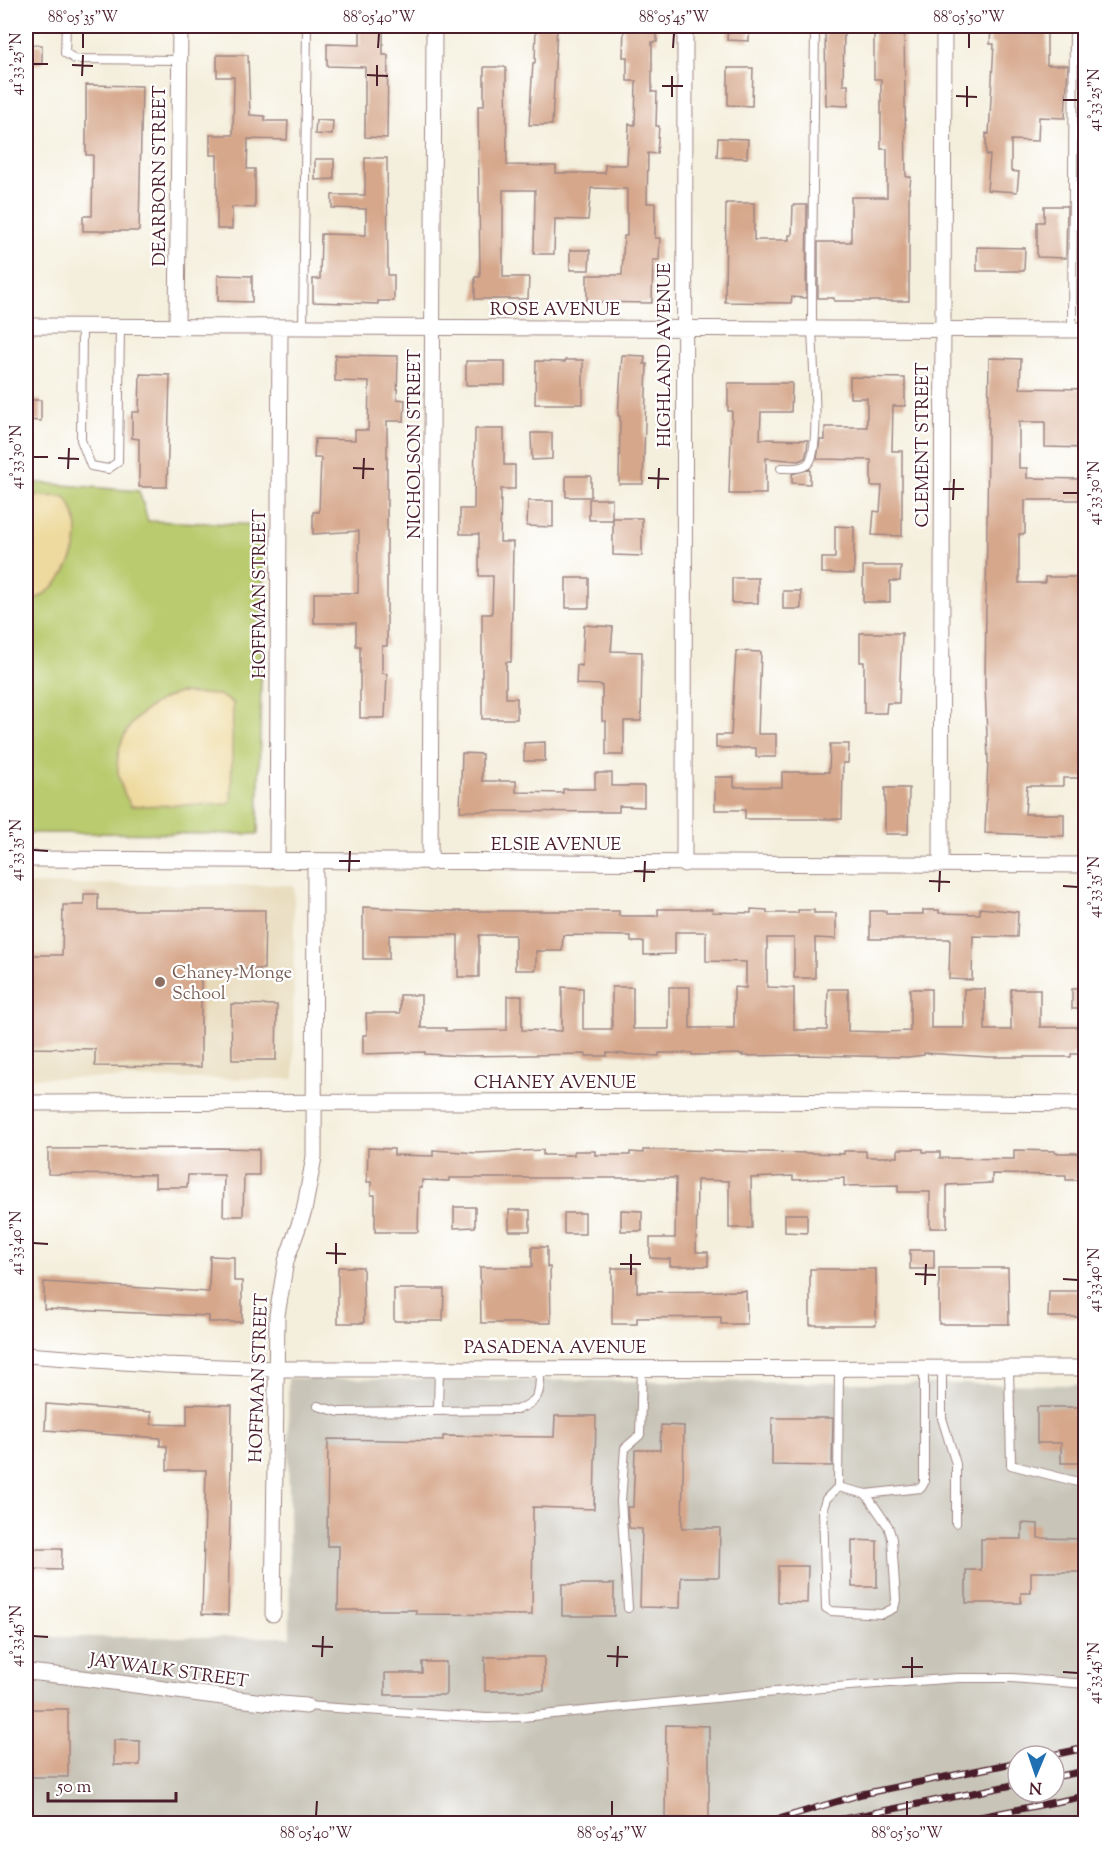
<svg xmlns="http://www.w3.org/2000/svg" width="1111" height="1849" font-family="'Sorts Mill Goudy',serif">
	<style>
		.built { fill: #e7daba }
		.industrial { fill: #c8c4b8; fill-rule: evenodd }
		.green { fill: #b9cb6e; stroke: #82754c; stroke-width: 1.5 }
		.sand { fill: #eeda9e; stroke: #9c7c64; stroke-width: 1.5 }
		.building { fill: #d6a78b }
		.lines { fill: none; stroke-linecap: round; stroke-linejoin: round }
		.lane-casing { stroke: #9f8784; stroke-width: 10 }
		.street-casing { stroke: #9f8784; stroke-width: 17 }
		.lane { stroke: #fff; stroke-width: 8 }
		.street { stroke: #fff; stroke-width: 15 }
		.rail-casing { stroke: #4a1f2b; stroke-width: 7 }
		.rail { stroke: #fff; stroke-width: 4.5; stroke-dasharray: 14; stroke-linecap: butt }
		.ticks { fill: none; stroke: #4a1f2b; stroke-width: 2 }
		.education-dot { fill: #8d6e63; stroke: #fff; stroke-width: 2 }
		.labels { text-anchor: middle; stroke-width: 4.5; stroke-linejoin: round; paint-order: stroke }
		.street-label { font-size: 18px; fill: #4a1f2b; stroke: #fff }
		.education-label { font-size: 18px; fill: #785e54; stroke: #fff; text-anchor: start }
		.neatline { fill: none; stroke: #4a1f2b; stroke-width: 2 }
		.ticks-label { font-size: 15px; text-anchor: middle; fill: #4a1f2b }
	</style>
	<rect width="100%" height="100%" fill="#fff"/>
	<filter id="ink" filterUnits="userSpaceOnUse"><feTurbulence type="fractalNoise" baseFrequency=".0167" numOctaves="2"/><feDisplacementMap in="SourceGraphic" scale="12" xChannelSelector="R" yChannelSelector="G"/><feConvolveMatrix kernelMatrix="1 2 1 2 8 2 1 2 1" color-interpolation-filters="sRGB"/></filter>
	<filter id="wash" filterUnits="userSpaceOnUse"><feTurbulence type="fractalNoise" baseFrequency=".008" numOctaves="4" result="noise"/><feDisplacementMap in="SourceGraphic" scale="24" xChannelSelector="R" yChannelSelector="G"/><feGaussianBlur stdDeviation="1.35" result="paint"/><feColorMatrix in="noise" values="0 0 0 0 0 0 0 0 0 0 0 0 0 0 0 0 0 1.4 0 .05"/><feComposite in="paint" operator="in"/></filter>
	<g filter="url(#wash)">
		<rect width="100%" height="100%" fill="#f4efdd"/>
		<!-- built -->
		<path class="built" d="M26,884L294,885V1079L26,1078Z"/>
		<!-- industrial -->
		<path class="industrial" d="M288,1378L1085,1385V1823H26V1637H290ZM1018,1756H1054V1792H1018Z"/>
		<!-- green -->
		<path class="green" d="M26,482L139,491L148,521L264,525L258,834L26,833Z"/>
		<!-- sand -->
		<path class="sand" d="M26,495L65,497C68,502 72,508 74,513C86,548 61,594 26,602Z
			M179,693L219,695L233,703L231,801L227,804L131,806C100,756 126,710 179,693Z"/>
		<g id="blocks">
			<!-- building -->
			<path class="building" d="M360,26H383V55H388L387,138L365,137V67L327,66V44L360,45Z
				M536,26H557L552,125H529L533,63H535Z
				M624,26H657V42H652V92H657L656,126H659L657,154L648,153L647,203H655V238H660L659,260H653L652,303L587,302V275H622L624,236H627V189L591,188L588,220L555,219L554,254H534L535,190H503V277H529L528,299H475V277H480L478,106H484V67H506L507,165L556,166V173H605V165H627L629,124L635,125L636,81H627V57H623Z
				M728,26H749V41L727,40Z
				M874,26H904L906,177H911L909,192V301H834V298H818V242H851V197H887V149H881V79H874Z
				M996,26H1037V30H1047V65H1068L1065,118L1039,117L1038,141L1011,140V171L1019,172L1017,192L987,190L990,155H986V133L989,134L994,44H990L991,28H996Z
				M825,28H844L843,85H848V106L826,105Z
				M26,45H42V64H26Z
				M217,55H248L250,115L265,116V121H288L287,140L248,139L247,169H255V208L232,207V229H217V155H210V135H233L234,77H217Z
				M728,68H753L752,106L728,105Z
				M86,85L142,86L139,231H83V216H92L93,155H86Z
				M316,120L333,121L332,135L315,134Z
				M718,138L748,139L747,158L717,157Z
				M365,158H387L388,275H394V301H378V304L313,302V279H320L321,234L366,235V209L332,208V195H365Z
				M315,159H334V179L315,180Z
				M726,203H754V240H789V235H792L793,205H807L806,298L792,297L791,303L725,302Z
				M1044,206H1067L1066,258L1037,257V222H1044Z
				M1079,207H1086V257H1078Z
				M977,247L1025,248L1024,271H977Z
				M570,250H590L589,270H570Z
				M218,275L252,276V302L218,301Z
				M335,355L398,356L397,399L405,400L404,421H387V646H382V673L387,674L385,718H360V646H356V623H314V593H358L359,531L313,534V512H319L321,458H314L315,439L355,440V430H368L369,382L335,381Z
				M622,355L645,356L644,364H647L643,484H619L620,416H618Z
				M989,358L1021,359L1020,388L1086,389V448L1045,447V422H1019V468H1027V478L1086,479V500H1025V534H1019V583H1045V577H1086V778H1063V786H1027L1025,814H1064V836L985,833L988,761L985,686Z
				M565,360H583V404H535L536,361L565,362Z
				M466,361H505V385H466Z
				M140,374L170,375L167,487H139V439L132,438V412H139Z
				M850,377L905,378V406H893L892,451H902V536L872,535L874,511L880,512L882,486H871V460L817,459L820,440H825V427H867V398H850Z
				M728,383H792L791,412H761L760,439L808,440L807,450L805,458L799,461L766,458V494H729L732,411H728Z
				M26,400H41V421L26,420Z
				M475,429H504V465H515V489H501L500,542H513L511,662H506V698H517V719H482V614H492L493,576H479V534H460V509H474Z
				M531,433H552V459L532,460Z
				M810,469V484L792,483V474Z
				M566,476H591V497H566Z
				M589,499H612V520H589Z
				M528,501H553V527L527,526Z
				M613,518H642V556L613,555Z
				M835,526L854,527V574L822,573V558H835Z
				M863,566H901L900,581H890V602H863Z
				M566,578H589V608H566Z
				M732,578H758V603H732Z
				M783,591H801V609H783Z
				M584,625L613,627L611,651L642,652L641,721H624V755H606V721H602V685L576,684L577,665L582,666Z
				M860,633H902L899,703H887L886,713H864V662H860Z
				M736,651L761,652L758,734H776V757H756V748H716V735H731Z
				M545,742V761H524V743Z
				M830,744H849L848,763H843L842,819H745V810H715V777H734V787H782V772H829Z
				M462,753L482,754V781H516V792L563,793V789H595V773H612V786H644V807L619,806V812L460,811Z
				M885,788H909L908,834H885Z
				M84,894H98V910H265L264,969H201V1067L95,1066V1049L26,1048V955H62L63,905H84Z
				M363,907L450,911H619V916H658V909H713L712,912L751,913V909L767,910V913H798V910H814V913H836V939L815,938V978H794V938H767V987L794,988V1030H827L828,989H848V1031L885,1032L910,1031V989H931V1028H964V989H985V1030H1011V989H1040V1027H1085V1054H1071V1057H990L924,1053V1055L908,1057L803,1055L742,1056L743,1054L692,1055V1053H659V1056L607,1053V1056H586V1054L464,1056L425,1054V1052L363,1054V1035H367L366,1013H400V995H421V1028H446V1031L507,1030V996H522V1030L562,1031V987L583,988V1029H612V987H633V1029H669V987H690V1028H734V987L746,988V962L706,961V932H675V954L644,955V942H631V936L563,935L562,951H536V970H515V935H479V977H458V935H389V959H363Z
				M980,908L1018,912L1017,937L973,936L972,980L949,979L950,939H870V911H886V914H923V910H939V913L980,914Z
				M1072,989H1086V1009H1072Z
				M231,1004L277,1005L276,1060H232Z
				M223,1148L259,1149V1175H244L243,1216H223L224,1175H188L187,1187H155V1175L48,1174V1149Z
				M368,1148L394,1149V1155L433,1156V1150L477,1153L543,1150V1155H574V1151H595V1155H630V1152L643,1153V1150H681L844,1154V1151H866V1157H898V1149H923V1152H940V1158L1014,1159V1150L1055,1151V1153H1086V1180H1066V1175L992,1174V1183L947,1185V1228H930V1192H898V1185L844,1186V1178L793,1180V1176L751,1178L752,1228H729V1181L697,1180L696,1252H708V1266H670V1259L650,1258V1238H675L676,1178H449V1181L422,1180V1187H419L418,1232H375V1195H371V1182H367Z
				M454,1207H475V1227L454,1228Z
				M509,1210H530V1231H509Z
				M621,1210L642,1211V1231H621Z
				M564,1213H585V1234H564Z
				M785,1214H807V1233L785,1232Z
				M532,1247H547V1267H550L551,1323H481L480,1267H532Z
				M910,1250H934V1269H910Z
				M210,1256L234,1257V1281H242V1322H209V1316L44,1309V1282L209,1292Z
				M338,1267H363L364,1323H338Z
				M612,1268H637V1292L746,1291L747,1324H721V1317L637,1318V1324H612Z
				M939,1268H1008L1009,1324H939Z
				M810,1269H876V1325H810Z
				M394,1289H444L443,1321H394Z
				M1049,1291H1086V1317H1048Z
				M46,1404L151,1412V1424L187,1425V1404L232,1405L228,1615L202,1614L206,1470H167V1446H160V1438L45,1430Z
				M1037,1407H1086V1463H1061V1443H1037Z
				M555,1416H596L594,1509L533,1507L532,1615L416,1614V1610H338L339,1546H327L328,1439L443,1441V1436L554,1437Z
				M772,1418H833L832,1466L772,1465Z
				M661,1425L684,1426L682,1528H720L719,1577H681L680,1608L640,1607L642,1529L629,1528L627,1507H633L635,1450H660Z
				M1022,1523L1038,1524V1538L1086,1539V1572H1031V1593H1021V1603H966V1570H981V1539H1022Z
				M852,1540L877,1541V1587H852Z
				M26,1549H62L61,1570L26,1569Z
				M778,1566H808L807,1603L778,1602Z
				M562,1584H614V1616H562Z
				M485,1657H544V1691H485Z
				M422,1662H446V1695H385V1673H422Z
				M26,1709H68V1777H26Z
				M666,1725L709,1726V1818H665Z
				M114,1740L140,1741V1765H114Z"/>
		</g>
	</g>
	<g filter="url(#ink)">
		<use href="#blocks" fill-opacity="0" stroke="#9f8784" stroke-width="1.5"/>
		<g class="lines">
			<!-- lane casing -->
			<g class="lane-casing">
				<path id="lane" d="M66,26L65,53L75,59L179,60
					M82,326L81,440L91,466L108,469L118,462L120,327
					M303,327L307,26
					M1072,330L1074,26
					M781,468C790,468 805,470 810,461C821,442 812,352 812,325C812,225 814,125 815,26
					M942,1367V1418L956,1464V1523
					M1009,1368L1011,1465L1086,1484
					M318,1406L339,1412L516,1410C541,1401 540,1393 540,1369
					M438,1411L439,1367
					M838,1487L826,1499L823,1508L826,1608L831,1611L882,1614L894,1608L896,1600L892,1539L888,1526L866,1494L838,1487L839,1367
					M866,1494L921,1488L924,1483V1367
					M628,1608L621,1501L625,1448L640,1435L642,1368
					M306,1706L487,1718L522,1717L796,1690L958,1678H1012L1086,1684"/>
			</g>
			<!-- street casing -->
			<g class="street-casing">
				<path id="street" d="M26,326L1086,330
					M177,327L180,26
					M26,859L1086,865
					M277,861L280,327
					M430,863L434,26
					M684,864L685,26
					M941,865L944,26
					M26,1103L751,1101L1086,1104
					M26,1355L165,1365L277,1369L1086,1368
					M273,1614L277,1315L286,1261L304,1211L314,1157L315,861
					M26,1672C120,1680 212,1699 306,1706"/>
			</g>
			<!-- lane -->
			<use href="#lane" class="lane"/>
			<!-- street -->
			<use href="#street" class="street"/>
			<!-- rail casing -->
			<g class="rail-casing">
				<path id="rail" d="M1047,1756L1086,1748
					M1054,1777L1086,1771
					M762,1824L862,1794L1018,1762
					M818,1824L1018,1784
					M944,1824L1086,1796
					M1083,1824L1086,1823"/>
			</g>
			<!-- rail -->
			<use href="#rail" class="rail"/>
		</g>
	</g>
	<!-- ticks -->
	<path class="ticks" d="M83,48V33M378,48L379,33M673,48L674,33M969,48V33M33,64H48M72,65L93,66M367,75L388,76M82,76L83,55M377,86V65M662,86H683M956,96L977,97M672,97V76M1063,100H1078M967,107V86M33,457H48M58,458L79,459M353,468L374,469M68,469L69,448M648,478L669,479M363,479L364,458M658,489L659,468M943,489H964M1063,493H1078M953,500L954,479M33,850L48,851M339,861H360M634,871L655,872M349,872L350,851M929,881L950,882M644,882L645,861M1063,886L1078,887M939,892L940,871M33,1243L48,1244M326,1253L346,1254M336,1264V1243M620,1264H641M915,1274L936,1275M631,1275V1254M1063,1279L1078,1280M925,1285L926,1264M33,1636L48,1637M312,1646L333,1647M607,1656L628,1657M322,1657L323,1636M617,1667L618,1646M902,1667H923M1063,1672L1078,1673M912,1678V1657M316,1816L317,1801M612,1816V1801M907,1816V1801"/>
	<!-- markers -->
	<circle class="education-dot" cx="160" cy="982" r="6"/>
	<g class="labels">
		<!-- street labels -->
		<g class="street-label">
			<text transform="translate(159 176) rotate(-90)" y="6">DEARBORN STREET</text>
			<text x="555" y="315">ROSE AVENUE</text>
			<text transform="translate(664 355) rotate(-90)" y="6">HIGHLAND AVENUE</text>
			<text transform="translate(414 444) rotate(-90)" y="6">NICHOLSON STREET</text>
			<text transform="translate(922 445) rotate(-90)" y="6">CLEMENT STREET</text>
			<text transform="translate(259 594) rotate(-90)" y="6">HOFFMAN STREET</text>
			<text x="556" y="850">ELSIE AVENUE</text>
			<text x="555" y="1088">CHANEY AVENUE</text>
			<text x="555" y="1353">PASADENA AVENUE</text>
			<text transform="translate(258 1378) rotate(-88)" y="6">HOFFMAN STREET</text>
			<text transform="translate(169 1670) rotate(8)" y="6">JAYWALK STREET</text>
		</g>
		<!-- education labels -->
		<g class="education-label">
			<text x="172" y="978">Chaney-Monge<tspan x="172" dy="21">School</tspan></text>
		</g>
	</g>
	<!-- margin -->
	<rect width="1111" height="1849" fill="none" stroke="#fff" stroke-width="66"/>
	<!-- north arrow -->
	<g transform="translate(1036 1774) rotate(182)"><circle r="28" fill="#ffffff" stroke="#b7a5aa" stroke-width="1.5"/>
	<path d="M0-4.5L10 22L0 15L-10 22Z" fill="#1f6fb2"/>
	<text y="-9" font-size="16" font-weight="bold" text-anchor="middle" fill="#4a1f2b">N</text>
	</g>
	<!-- scale -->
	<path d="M48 1792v9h128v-9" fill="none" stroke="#4a1f2b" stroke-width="3"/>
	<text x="57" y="1792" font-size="18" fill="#4a1f2b" stroke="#ffffff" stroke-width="4.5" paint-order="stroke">50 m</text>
	<rect x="33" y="33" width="1045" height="1783" class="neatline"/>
	<g class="ticks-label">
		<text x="83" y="22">88°05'35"W</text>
		<text x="379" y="22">88°05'40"W</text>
		<text x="674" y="22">88°05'45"W</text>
		<text x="969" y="22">88°05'50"W</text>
		<text transform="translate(16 64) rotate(-90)" y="5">41°33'25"N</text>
		<text transform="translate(1094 100) rotate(-90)" y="5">41°33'25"N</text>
		<text transform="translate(16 457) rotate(-90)" y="5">41°33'30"N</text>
		<text transform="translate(1094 493) rotate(-90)" y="5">41°33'30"N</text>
		<text transform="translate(16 850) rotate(-90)" y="5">41°33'35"N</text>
		<text transform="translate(1094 887) rotate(-90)" y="5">41°33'35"N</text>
		<text transform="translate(16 1243) rotate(-90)" y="5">41°33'40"N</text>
		<text transform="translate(1094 1280) rotate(-90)" y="5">41°33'40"N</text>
		<text transform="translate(16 1636) rotate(-90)" y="5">41°33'45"N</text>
		<text transform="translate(1094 1673) rotate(-90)" y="5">41°33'45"N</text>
		<text x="316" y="1838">88°05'40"W</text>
		<text x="612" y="1838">88°05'45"W</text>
		<text x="907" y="1838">88°05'50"W</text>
	</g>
</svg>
